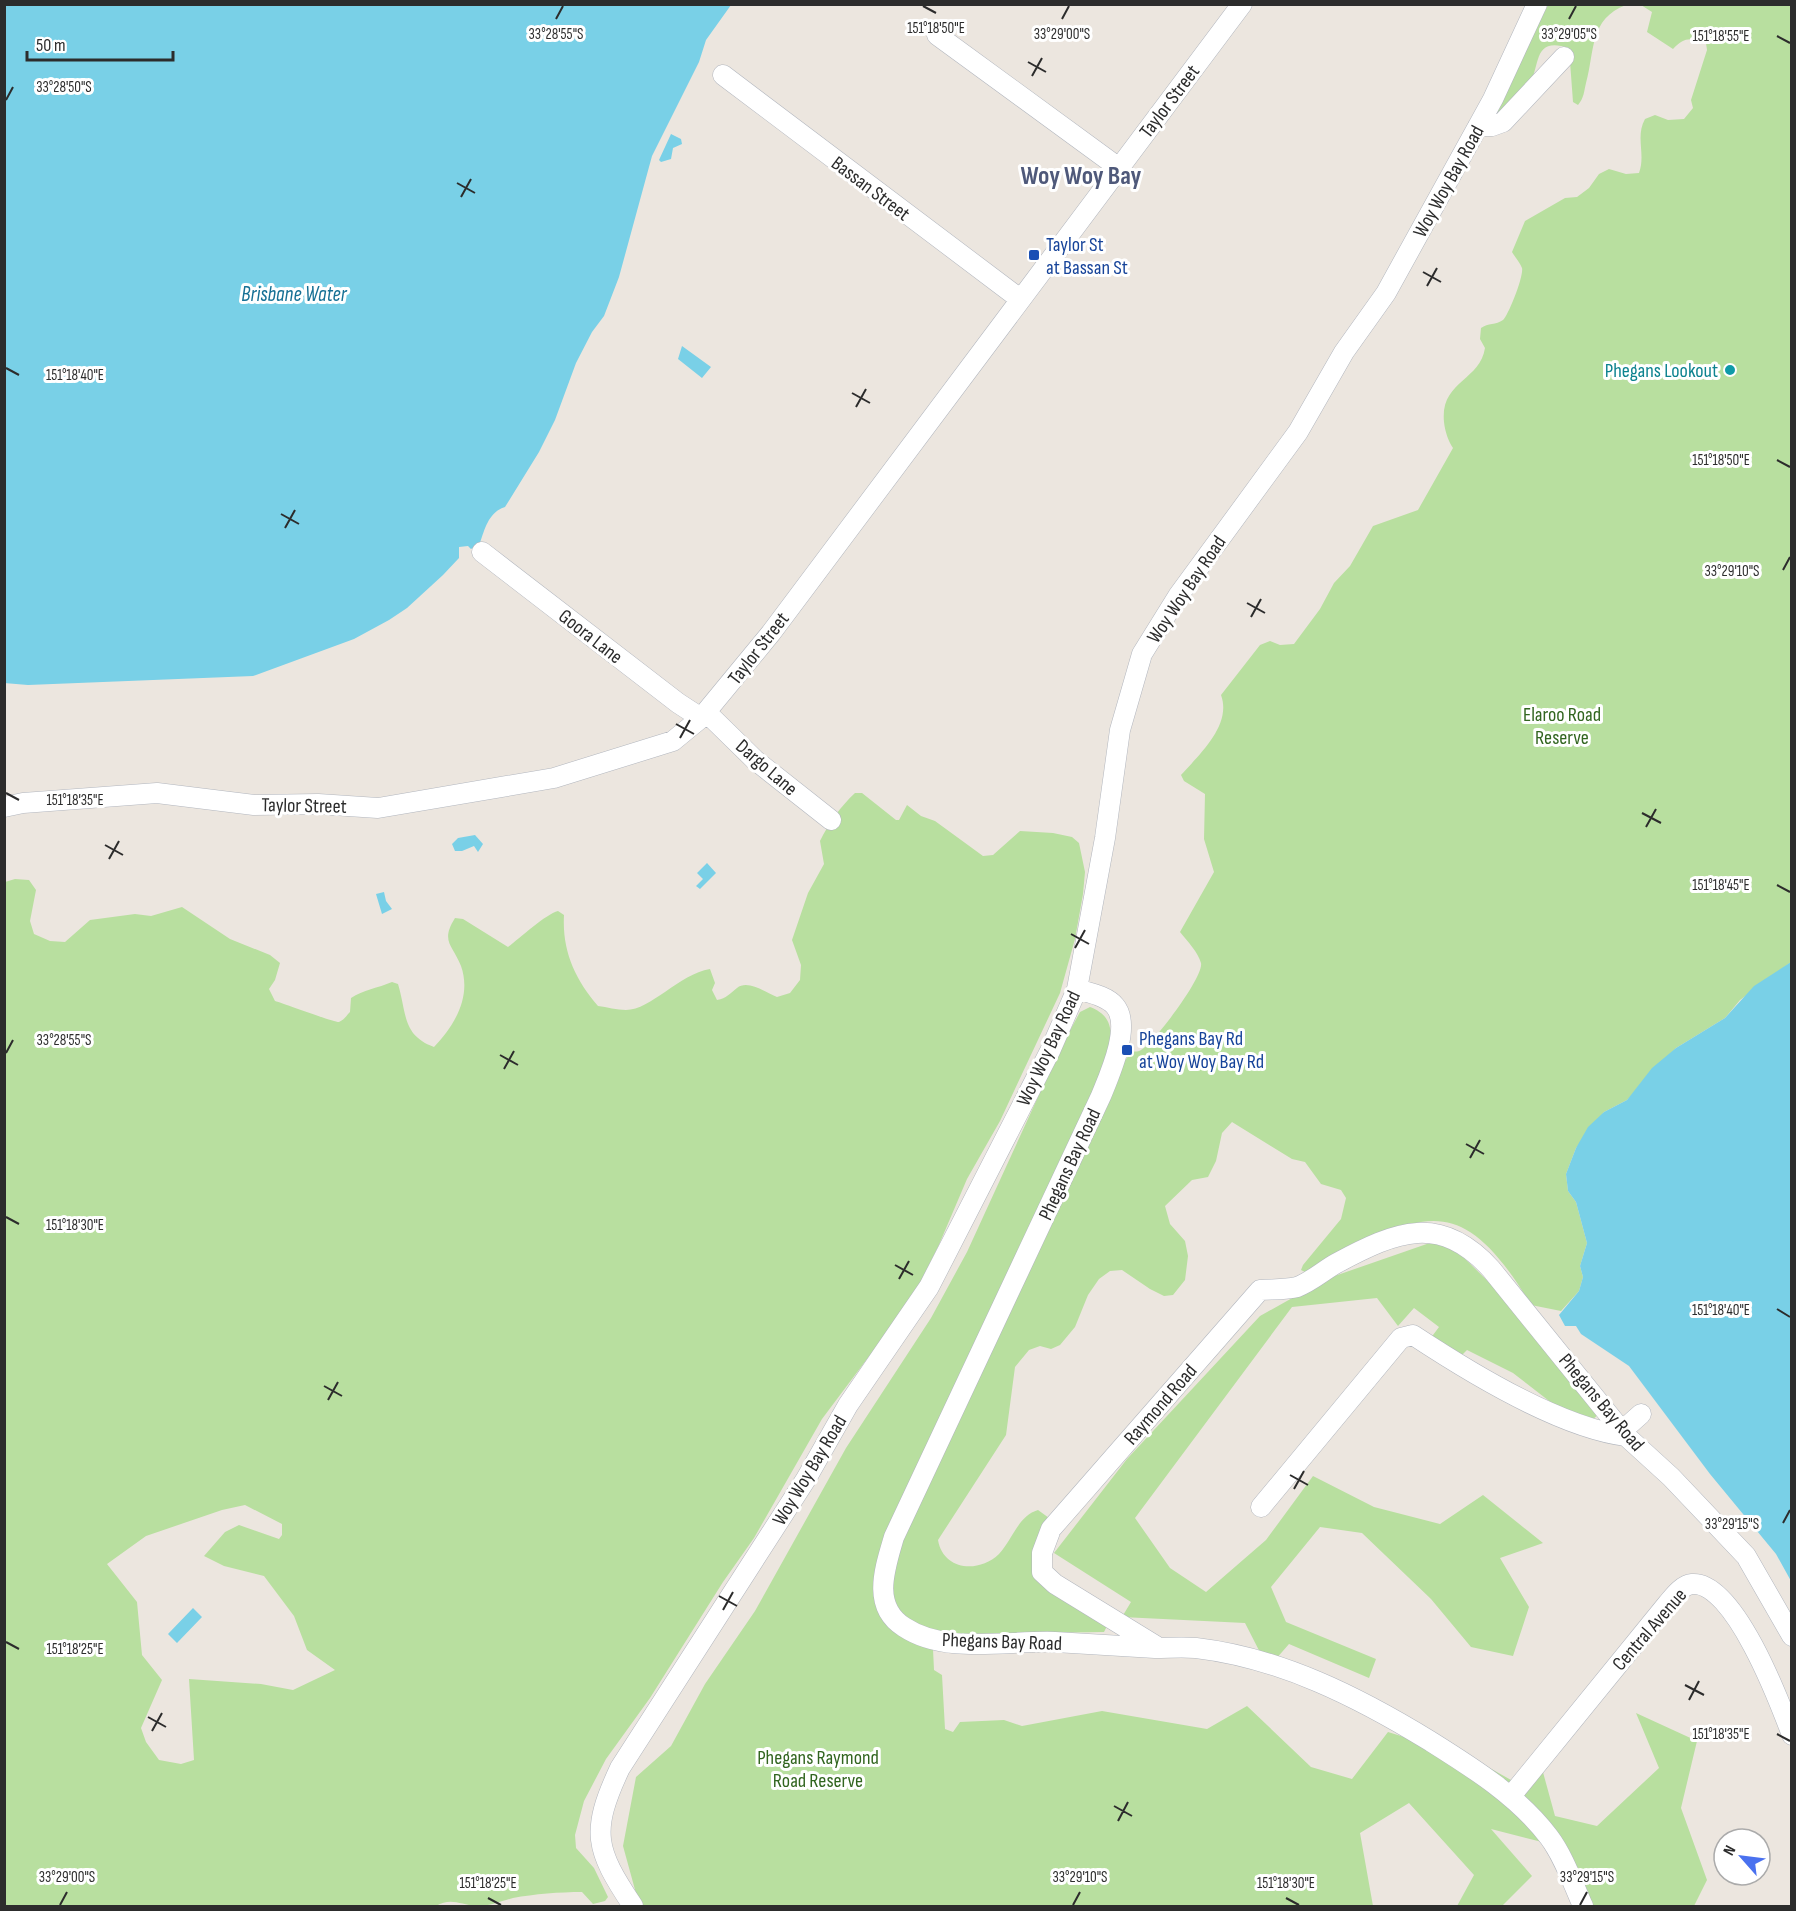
<svg xmlns="http://www.w3.org/2000/svg" width="1796" height="1911" font-family="'Sofia Sans Condensed',sans-serif">
	<style>
		.green { fill: #b8df9f; fill-rule: evenodd }
		.water { fill: #79d0e7 }
		.lines { fill: none; stroke-linecap: round; stroke-linejoin: round }
		.minor-casing { stroke: #b2b6be; stroke-width: 21 }
		.minor { stroke: #fff; stroke-width: 20 }
		.ticks { fill: none; stroke: #2c2c2c; stroke-width: 2 }
		.transit-dot { fill: #1a4fb4; stroke: #fff; stroke-width: 2 }
		.culture-dot { fill: #0f9aa8; stroke: #fff; stroke-width: 2 }
		.labels { text-anchor: middle; stroke-width: 6; stroke-linejoin: round; paint-order: stroke }
		.street-label { font-size: 20px; fill: #2c2c2c; stroke: #fff }
		.transit-label { font-size: 20px; fill: #164399; stroke: #fff; text-anchor: start }
		.culture-label { font-size: 20px; fill: #0d838f; stroke: #fff; text-anchor: end }
		.park-label { font-size: 20px; fill: #31651f; stroke: #fff }
		.water-label { font-size: 21px; font-style: italic; fill: #167095; stroke: #fff }
		.district-label { font-size: 26px; font-weight: bold; fill: #4f597a; stroke: #fff }
		.ticks-label { font-size: 15px; text-anchor: middle; fill: #2c2c2c; stroke: #fff; stroke-width: 6; stroke-linejoin: round; paint-order: stroke }
	</style>
	<rect width="100%" height="100%" fill="#ece6df"/>
	<!-- green -->
	<path class="green" d="M1548,5H1626C1589,19 1595,51 1586,83C1584,91 1584,98 1578,105L1573,102L1569,48C1532,36 1541,66 1529,85C1520,98 1507,109 1497,121L1495,109Z
		M1641,5H1791V962L1740,1000L1725,1018L1676,1048L1627,1100L1604,1112L1576,1148L1566,1174L1568,1191L1576,1202L1587,1243L1580,1266L1583,1277L1579,1291L1561,1311L1531,1305C1454,1176 1415,1221 1305,1272L1301,1270L1303,1265L1341,1219L1346,1198L1341,1190L1321,1184L1305,1162L1292,1159L1232,1122L1222,1133L1216,1161L1208,1177L1192,1180L1165,1206L1170,1224L1185,1241L1188,1256L1185,1280L1173,1295L1164,1296L1150,1289L1122,1270L1110,1271L1099,1279L1088,1295L1075,1327L1060,1345L1051,1349L1040,1346L1029,1350L1015,1367L1006,1435L938,1540C943,1570 978,1574 999,1554C1013,1539 1018,1516 1038,1510L1049,1518L1033,1560L1107,1626L1104,1632L951,1634L925,1630L904,1620L893,1607L889,1580L900,1540L1118,1070C1122,1065 1127,1056 1133,1052C1135,1051 1139,1052 1141,1050C1154,1043 1204,977 1201,963C1198,952 1188,942 1180,932L1214,872L1204,839L1205,794L1184,781L1181,775C1200,754 1232,725 1221,695L1260,645L1270,641L1280,645L1294,644L1320,609L1334,583L1350,566L1373,526L1418,510L1453,448C1448,441 1445,431 1444,422C1440,381 1480,381 1485,348L1480,339L1481,328C1488,323 1496,325 1503,320C1508,316 1524,276 1522,268C1520,263 1515,257 1512,252L1525,221L1565,198L1577,197L1589,188L1599,174L1609,169L1626,174L1639,173C1646,154 1635,137 1645,119L1655,115L1668,120L1684,119L1693,108L1691,100L1707,50L1706,43C1691,38 1685,36 1673,49L1647,32L1652,12Z
		M855,793H862L896,820H899L907,805L921,816L935,821L983,856L993,855L1020,831L1053,833L1072,837L1079,843L1085,872L1083,894L1075,939L1060,993L1000,1121L967,1179L938,1247L912,1299L822,1419L754,1538L723,1582L650,1698L606,1759L584,1801L575,1835L576,1848L594,1868L608,1897L605,1901L593,1904L582,1892C560,1892 534,1894 513,1898C501,1901 488,1907 476,1906C461,1905 451,1897 436,1906H5V882L15,879L29,880L36,890L30,921L34,934L50,941L65,942L90,920L135,914L151,916L182,907L230,939L270,955L280,963L275,980L269,989L275,1001C285,1004 336,1023 339,1022C344,1020 347,1015 350,1012L351,998C363,990 378,988 392,982L398,984C407,1014 402,1035 434,1047C454,1026 472,997 461,966C453,945 440,942 455,918L463,919L508,947C520,938 546,914 558,911L564,915C562,951 575,979 598,1006C607,1007 617,1010 626,1010C651,1010 679,974 710,969L715,983L712,990L717,1000C727,998 729,994 737,988C748,979 766,993 777,997L790,993L800,980L801,965L792,940L808,893L824,864L820,841C829,823 840,807 855,793ZM245,1505L282,1524V1535L279,1539L239,1525L225,1532L204,1556L224,1566L264,1576L294,1616L307,1650L335,1670L293,1690L261,1684L189,1679L194,1760L181,1764L159,1760L146,1742L141,1728L162,1680L142,1655L137,1602L107,1564L146,1536L222,1510Z
		M1090,1007C1122,1019 1109,1048 1103,1074L929,1444L880,1614L933,1649L934,1670L942,1675L945,1729L953,1732L960,1722L1004,1720L1022,1726L1102,1711L1207,1729L1247,1706L1311,1767L1352,1779L1388,1732L1472,1758L1511,1780L1538,1754L1555,1816L1597,1826L1659,1768L1636,1713L1697,1741L1681,1808L1707,1880L1694,1906H1590L1550,1844L1491,1829L1532,1876L1502,1906H1457L1474,1875L1409,1803L1360,1833L1373,1906H643L637,1897L623,1846L636,1777L671,1746L705,1684L755,1611L846,1448L931,1318L967,1252L1060,1049L1080,1012Z
		M1444,1238L1518,1311L1599,1414L1592,1420L1553,1404L1513,1373L1467,1350L1459,1358L1430,1339L1439,1327L1414,1308L1398,1326L1377,1298L1292,1307L1135,1518L1170,1568L1206,1592L1266,1540L1313,1476L1374,1507L1440,1524L1483,1495L1543,1543L1500,1558L1529,1607L1513,1656L1471,1647L1431,1599L1362,1533L1320,1527L1271,1587L1286,1622L1376,1659L1369,1678L1289,1644L1268,1668L1245,1623L1122,1617L1131,1602L1054,1553L1127,1459L1260,1316L1326,1279Z"/>
	<!-- water -->
	<path class="water" d="M4,5H731L706,40L699,62L652,156L619,277L604,316L592,332L576,363L555,420L539,452L505,507C489,512 485,528 480,543L471,549L468,546L459,547V558L443,575L407,608L389,620L354,639L253,676L28,685L4,683Z
		M671,134L681,139L682,144L673,148L671,159L661,162L659,160Z
		M682,346L711,367L702,378L678,359Z
		M475,835L483,844L478,852L474,846L462,851H455L452,844L458,838Z
		M707,863L716,873L700,889L696,886L703,879L697,873Z
		M384,892L386,901L392,909L382,914L376,894Z
		M1791,962V1581L1776,1554L1710,1474L1629,1366L1581,1334L1576,1326H1565L1559,1315L1579,1291L1583,1277L1580,1266L1587,1243L1576,1202L1568,1191L1566,1174L1576,1148L1588,1127L1604,1112L1627,1100L1652,1068L1676,1048L1725,1018L1754,986Z
		M193,1608L202,1617L177,1643L168,1634Z"/>
	<g class="lines">
		<!-- minor casing -->
		<g class="minor-casing">
			<path id="minor" d="M937,35L1119,168
				M723,75L1020,299
				M1478,126H1492L1503,122L1564,57
				M482,552L678,703L701,718
				M706,712L755,760L831,820
				M4,807L23,803L157,793L254,805L318,804L378,808L554,778L673,741L701,718L771,633L1242,4
				M1077,989C1090,993 1107,996 1115,1006C1132,1026 1109,1076 1101,1096L894,1537C885,1568 871,1606 904,1627C946,1655 1008,1640 1055,1642C1089,1644 1122,1646 1155,1648C1169,1648 1182,1647 1196,1648C1281,1658 1358,1697 1430,1741C1473,1768 1518,1796 1549,1837C1564,1857 1573,1884 1583,1906
				M1623,1430L1641,1414
				M1261,1507L1401,1338L1413,1335C1469,1372 1560,1428 1626,1436
				M1156,1646L1055,1584L1042,1572V1553L1051,1529L1260,1290C1271,1289 1286,1290 1297,1287C1311,1282 1324,1270 1337,1263C1397,1231 1440,1213 1491,1269L1626,1436L1671,1477L1746,1556L1792,1636
				M1511,1796L1668,1603C1674,1596 1682,1585 1692,1584C1734,1580 1780,1703 1792,1735
				M633,1906C595,1849 590,1832 620,1768L806,1479L848,1405L929,1287L1050,1051L1077,989L1105,838L1120,730L1142,654L1178,596L1298,432L1344,352L1386,293L1493,99L1537,4"/>
		</g>
		<!-- minor -->
		<use href="#minor" class="minor"/>
	</g>
	<!-- ticks -->
	<path class="ticks" d="M923,6L936,13M556,19L563,6M1062,19L1069,6M1569,19L1576,6M1777,36L1790,43M1028,62L1046,72M1032,76L1042,58M6,100L13,87M457,183L475,193M461,197L471,179M1423,272L1441,282M1427,286L1437,268M6,368L19,375M852,393L870,403M856,407L866,389M1777,460L1790,467M281,514L299,524M285,528L295,510M1783,570L1790,557M1247,603L1265,613M1251,617L1261,599M676,724L694,734M680,738L690,720M6,793L19,800M1642,813L1661,823M1646,827L1656,809M105,845L123,855M109,859L119,841M1777,885L1790,892M1071,934L1089,944M1075,948L1085,930M6,1053L13,1040M500,1055L518,1065M504,1069L514,1051M1466,1144L1484,1154M1470,1158L1480,1140M6,1217L19,1224M895,1265L913,1275M899,1279L909,1261M1777,1309L1790,1317M324,1386L342,1396M328,1400L338,1382M1290,1475L1308,1485M1294,1489L1304,1471M1783,1523L1790,1510M719,1596L737,1606M723,1610L733,1592M6,1642L19,1649M1685,1685L1704,1695M1689,1700L1699,1681M148,1717L166,1727M152,1731L162,1713M1777,1734L1790,1741M1114,1806L1132,1816M1118,1821L1128,1802M488,1898L501,1905M1286,1898L1299,1905M60,1905L67,1892M1073,1905L1080,1892M1580,1905L1587,1892"/>
	<!-- markers -->
	<g class="transit-dot">
		<rect x="1028" y="249" width="12" height="12" rx="3"/>
		<rect x="1121" y="1044" width="12" height="12" rx="3"/>
	</g>
	<circle class="culture-dot" cx="1730" cy="370" r="6"/>
	<g class="labels">
		<!-- street labels -->
		<g class="street-label">
			<text transform="translate(1169 101) rotate(-53)" y="7">Taylor Street</text>
			<text transform="translate(1448 181) rotate(-61)" y="7">Woy Woy Bay Road</text>
			<text transform="translate(871 188) rotate(37)" y="7">Bassan Street</text>
			<text transform="translate(1186 589) rotate(-56)" y="7">Woy Woy Bay Road</text>
			<text transform="translate(591 636) rotate(38)" y="7">Goora Lane</text>
			<text transform="translate(758 648) rotate(-52)" y="7">Taylor Street</text>
			<text transform="translate(767 767) rotate(41)" y="7">Dargo Lane</text>
			<text transform="translate(304 805) rotate(1)" y="7">Taylor Street</text>
			<text transform="translate(1048 1048) rotate(-65)" y="7">Woy Woy Bay Road</text>
			<text transform="translate(1069 1164) rotate(-65)" y="7">Phegans Bay Road</text>
			<text transform="translate(1602 1402) rotate(50)" y="7">Phegans Bay Road</text>
			<text transform="translate(1160 1404) rotate(-49)" y="7">Raymond Road</text>
			<text transform="translate(809 1470) rotate(-59)" y="7">Woy Woy Bay Road</text>
			<text transform="translate(1649 1629) rotate(-49)" y="7">Central Avenue</text>
			<text transform="translate(1002 1641) rotate(2)" y="7">Phegans Bay Road</text>
		</g>
		<!-- transit labels -->
		<g class="transit-label">
			<text x="1046" y="251">Taylor St<tspan x="1046" dy="23">at Bassan St</tspan></text>
			<text x="1139" y="1045">Phegans Bay Rd<tspan x="1139" dy="23">at Woy Woy Bay Rd</tspan></text>
		</g>
		<!-- culture labels -->
		<g class="culture-label">
			<text x="1718" y="377">Phegans Lookout</text>
		</g>
		<!-- park labels -->
		<g class="park-label">
			<text x="1562" y="721">Elaroo Road<tspan x="1562" dy="23">Reserve</tspan></text>
			<text x="818" y="1764">Phegans Raymond<tspan x="818" dy="23">Road Reserve</tspan></text>
		</g>
		<!-- water labels -->
		<g class="water-label">
			<text x="294" y="301">Brisbane Water</text>
		</g>
		<!-- district labels -->
		<g class="district-label">
			<text x="1081" y="184">Woy Woy Bay</text>
		</g>
	</g>
	<g class="ticks-label">
		<text x="936" y="33">151°18'50"E</text>
		<text x="556" y="39">33°28'55"S</text>
		<text x="1062" y="39">33°29'00"S</text>
		<text x="1569" y="39">33°29'05"S</text>
		<text x="1721" y="41">151°18'55"E</text>
		<text x="64" y="92">33°28'50"S</text>
		<text x="75" y="380">151°18'40"E</text>
		<text x="1721" y="465">151°18'50"E</text>
		<text x="1732" y="576">33°29'10"S</text>
		<text x="75" y="805">151°18'35"E</text>
		<text x="1721" y="890">151°18'45"E</text>
		<text x="64" y="1045">33°28'55"S</text>
		<text x="75" y="1230">151°18'30"E</text>
		<text x="1721" y="1315">151°18'40"E</text>
		<text x="1732" y="1529">33°29'15"S</text>
		<text x="75" y="1654">151°18'25"E</text>
		<text x="1721" y="1739">151°18'35"E</text>
		<text x="67" y="1882">33°29'00"S</text>
		<text x="1080" y="1882">33°29'10"S</text>
		<text x="1587" y="1882">33°29'15"S</text>
		<text x="488" y="1888">151°18'25"E</text>
		<text x="1286" y="1888">151°18'30"E</text>
	</g>
	<!-- border -->
	<rect width="1796" height="1911" fill="none" stroke="#2c2c2c" stroke-width="12"/>
	<!-- north arrow -->
	<g transform="translate(1742 1857) rotate(298)"><circle r="28" fill="#ffffff" stroke="#ababab" stroke-width="1.5"/>
	<path d="M0-4.5L10 22L0 15L-10 22Z" fill="#4a71ef"/>
	<text y="-9" font-size="16" font-weight="bold" text-anchor="middle" fill="#2c2c2c">N</text>
	</g>
	<!-- scale -->
	<path d="M27 51v9h146v-9" fill="none" stroke="#2c2c2c" stroke-width="3"/>
	<text x="36" y="51" font-size="18" fill="#2c2c2c" stroke="#ffffff" stroke-width="4.5" paint-order="stroke">50 m</text>
</svg>
